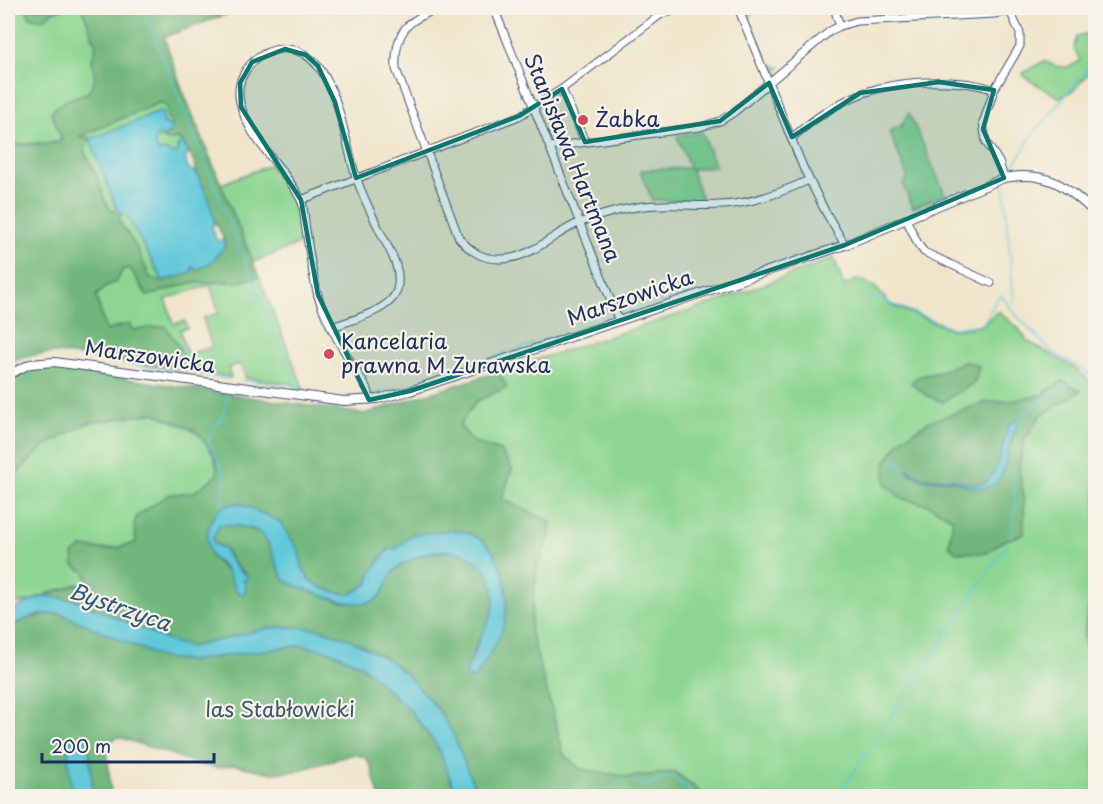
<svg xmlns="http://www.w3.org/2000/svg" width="1103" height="804" font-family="'Playpen Sans',sans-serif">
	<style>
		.green { fill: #8cd692; stroke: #548278; stroke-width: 1.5; fill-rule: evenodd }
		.forest { fill: #71b77c; stroke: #46736d; stroke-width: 1.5; fill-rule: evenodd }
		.water { fill: #5ec8d9; stroke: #3c7c9c; stroke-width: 1.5 }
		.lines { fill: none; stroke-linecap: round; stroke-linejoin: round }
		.stream { stroke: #5ec8d9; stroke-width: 1.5 }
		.minor-casing { stroke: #3b4a6e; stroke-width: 9 }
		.tertiary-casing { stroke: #3b4a6e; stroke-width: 10 }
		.minor { stroke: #fff; stroke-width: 7 }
		.tertiary { stroke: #fff; stroke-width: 8 }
		.marked { fill: #0f766e; fill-opacity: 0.2; stroke: #0f766e; stroke-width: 4.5; stroke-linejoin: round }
		.poi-dot { fill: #d1495b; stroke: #f7f3e8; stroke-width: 2 }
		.labels { text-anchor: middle; stroke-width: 4.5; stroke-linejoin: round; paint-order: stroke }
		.poi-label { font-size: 21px; fill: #1b2f5e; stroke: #f7f3e8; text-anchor: start }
		.street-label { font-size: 21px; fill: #1b2f5e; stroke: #f7f3e8 }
		.park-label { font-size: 21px; fill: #37596b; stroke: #f7f3e8 }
		.water-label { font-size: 22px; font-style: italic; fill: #2c557d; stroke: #f7f3e8 }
	</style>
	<rect width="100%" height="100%" fill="#f7f3e8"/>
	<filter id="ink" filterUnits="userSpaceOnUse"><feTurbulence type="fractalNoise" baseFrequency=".0167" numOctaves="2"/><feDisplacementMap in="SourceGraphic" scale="12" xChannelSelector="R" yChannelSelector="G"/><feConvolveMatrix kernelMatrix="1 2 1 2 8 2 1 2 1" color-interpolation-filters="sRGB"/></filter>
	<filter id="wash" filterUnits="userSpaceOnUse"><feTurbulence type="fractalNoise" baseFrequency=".008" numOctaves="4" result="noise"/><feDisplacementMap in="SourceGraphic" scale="24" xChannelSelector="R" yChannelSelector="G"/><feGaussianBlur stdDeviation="1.35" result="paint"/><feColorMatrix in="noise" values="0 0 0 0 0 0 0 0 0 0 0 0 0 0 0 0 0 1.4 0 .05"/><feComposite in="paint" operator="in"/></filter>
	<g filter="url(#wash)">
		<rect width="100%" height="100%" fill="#f0e5cb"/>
		<!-- green -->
		<path class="green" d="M8,8H28L27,12L50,13L63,8H82L96,45L92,61L110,87C89,93 67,95 51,112L62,139L57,142L8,145Z
			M756,8L757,10L752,12L753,14L748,17L770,67L775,65L777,68L781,67L773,74L768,69L746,17L748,9Z
			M1091,33L1095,35V66L1074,90L1060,98L1024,77L1023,73L1044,61C1057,68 1068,71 1080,60L1074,48L1077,36Z
			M161,102L167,107L168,118L172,122V127L163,122L162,111L91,139L116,208L127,216L163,281L150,278L137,248L119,221L121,215L110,209L105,201L98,178L85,153L84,137L80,136Z
			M909,113L945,194L913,208L903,184L908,178L889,131L900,127Z
			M702,132L715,166L691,169L703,202L652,200L640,170L690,168L677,136Z
			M160,135C168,139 176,138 182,141L177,148L179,152L173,154L164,150L159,152L155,146V137Z
			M270,165L295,202L301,243L253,262L221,184Z
			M834,258L844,286L859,279L875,287L891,305L953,330L981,326L998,311L1019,329L1027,341L1075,368L1095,385L1096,587L1083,636L1089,657L1095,664V796H728L704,795L675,772L629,777L580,769L564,755L530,630L537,567L550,535L502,499L512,469L501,451L474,442L459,425L477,401L506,387L498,372L717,302ZM1062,381L1080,391L1041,415L1025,438L1019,467L1024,499V534L1003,541L986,553L949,545L953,519L929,505L901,498L1016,400L1041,395Z
			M130,268L148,296L191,283L239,282L259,277L304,390L295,389L293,384L246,378L240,364L228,368L231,377L189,370L179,346L147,329L133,330L121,325L106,331L96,296L120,275L122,270ZM210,285L219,313L203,318L212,347L187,354L180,330L187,328L185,321L173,324L166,299Z
			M154,413C186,427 216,434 217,475L194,492L168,495L137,516L134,523L137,542C116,549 104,551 82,547L74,565L85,573L92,586L57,590L30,601L8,605V482L44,446L88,423Z"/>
		<!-- forest -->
		<path class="forest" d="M28,8H63L50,13L44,20L29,17Z
			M82,8H244L164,37L182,89L259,277L239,282L191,283L147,296L130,268L122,270L117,282L107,285L96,296L106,331L129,324L133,330L165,326L179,346L189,370L56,353L32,355L8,363V145L51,144L62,140L51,112C62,101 73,97 88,93L95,78L92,61L96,45ZM161,102L167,107V118C173,121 172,127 171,132L161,138L166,141L178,139C193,147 207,202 214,219C218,228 224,235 225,245L191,269L163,281L150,278L137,248L119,221L121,215L110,209L105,201L98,178L85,153V146L90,139L87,136L81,138L80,136Z
			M965,361L979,366L975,382L943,402L927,396L911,383L917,377L939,372Z
			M53,368L364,414L498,372L507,387L477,401L459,425L474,442L501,451L512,469L502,499L550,522V535L537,567L530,630L564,755L580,769L629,777L675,772L704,795L728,796H478L453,734L437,708L406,674L387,659L351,640L320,629L296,627L268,628L191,647L172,642L76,600L44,596L77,584L88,588L91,587L85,573L74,565L73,554L82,547C104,551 116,550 136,542L134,523L137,516L168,495L194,492L217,475L216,458L197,431L154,413L88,423L44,446L8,482V382L28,370ZM239,503L279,521L298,549L302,566L308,579L321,587L338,593L351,594L368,584L372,571L388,549H396L412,534H429L444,531L502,572L497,640L466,671C471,661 474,650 479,640C485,628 493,617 494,602C496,545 436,541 399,567C389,573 386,584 382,594L358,603L341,602L285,581C261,537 277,528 219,525L213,539L214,544C217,545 221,546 224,548C232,556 232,567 244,572L243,580L236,591L229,574L210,556C208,525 206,512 239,503Z
			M1062,381L1081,391L1041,415L1025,438L1019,467L1024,499V534L1003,541L986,553L957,552L949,546L953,519L929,505L901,498L885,484V462L902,439L928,422L987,402L1016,400L1041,395Z
			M1095,587L1094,626L1095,664C1076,642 1087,612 1095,587Z
			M59,613L123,639L190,661L301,645L330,651L363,666L410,710L438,747L457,796H379L371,767L366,758L354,754L296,771L272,773L234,765L218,768L202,765L119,737L112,740L107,747L111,796H93L90,755L86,737L68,740L72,796H8V629C24,618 39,615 59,613Z"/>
		<!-- water -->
		<path class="water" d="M162,111L163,122L172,127L171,132L161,138L160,135L156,137L155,146L159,152L164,150L173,154L178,152L177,148L182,141L189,154L186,157C185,163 187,168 193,172L195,170L208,197L215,222L212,226L216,239L219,242L224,238L225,245L213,261L197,270L192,267L191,273L163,281L127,216L116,208L90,139Z
			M1018,420C1017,427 1013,434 1011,441C1003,461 1008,490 976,488C967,488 958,481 949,480C932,480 917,483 906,468L923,478L953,479L970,484H983C999,475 1003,441 1009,424Z
			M239,503L279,521L298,549L302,566L308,579L321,587L338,593L351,594L368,584L372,571L389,549H396L412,534C428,534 443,529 459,531C501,537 513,589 504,624C499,643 485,661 475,678L469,679L466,671C471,661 474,651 479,641C484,628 493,617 494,603C496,565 464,543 429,553C420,555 409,561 400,566C386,574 388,595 373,601C353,610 304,589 285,581C262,539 276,526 219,525L213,539L214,544L224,549L231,562L239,571L247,575V579L243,580L246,586L245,593L240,594C229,585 231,567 214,560C203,547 206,519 221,508C225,505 234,504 239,503Z
			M44,596L76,600L172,642L191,647L269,628L296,627L320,629L351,640L387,659L406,674L437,708L453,734L478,796H457L438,747L410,710L361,665L330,651L301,645L190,661L162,658L59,613L37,615L19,622L8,629V613L30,601Z
			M86,737L90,755L93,796H72L68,758V740Z"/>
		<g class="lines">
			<!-- stream -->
			<path class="stream" d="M142,8L154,37
				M156,42L297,388
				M1013,167L1030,138L1086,71L1096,56
				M1004,185L1014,302
				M869,295L953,328L983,324L998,297L1002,296L1015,314L1052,352L1090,373C1067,385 1031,403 1016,424
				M572,331L588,326
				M87,358L230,379
				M489,359L566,333
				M242,380L287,386
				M412,385L484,360
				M377,393L406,387
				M892,460L907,468
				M223,507L224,472L208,442L213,429L222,419L229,392
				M1011,537C1016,522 1016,489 1011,473
				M873,743L1006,545
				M631,780C648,794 656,777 673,776L695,796
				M837,796L870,748"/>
		</g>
	</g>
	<g filter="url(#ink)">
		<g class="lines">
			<!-- minor casing -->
			<g class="minor-casing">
				<path id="minor" d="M441,8C407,19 394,32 396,69L459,238C471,252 483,260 503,259C532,258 555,232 581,222C607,213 634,205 662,205C688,204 714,208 740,203C764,199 787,190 809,180
					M494,8L619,321
					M738,8L803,167L825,211L845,245
					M834,8L840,26
					M562,89L585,142
					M792,138C840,95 884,79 948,82C963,83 980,84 994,90
					M550,147L700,127L720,121L733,113L830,31L840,26L857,21L994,14L1010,11
					M1004,178L999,162L986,142L983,123L994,90L1020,46V33L1009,9
					M301,200L519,116L562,89L660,15L679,8
					M906,219L918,244L924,252L991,283
					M332,327C351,320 391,311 397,290C403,267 387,247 378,227C370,211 362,194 356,177C345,143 339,83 311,59C281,32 231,63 240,102C248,140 283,165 300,198C305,206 304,220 306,229C309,251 312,274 318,296C329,330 351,362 369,392V400"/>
			</g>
			<!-- tertiary casing -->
			<g class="tertiary-casing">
				<path id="tertiary" d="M8,375L30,364L54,362L344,401L377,399L410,391L845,245L1004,178C1046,170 1066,185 1096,214"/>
			</g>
			<!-- minor -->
			<use href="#minor" class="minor"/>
			<!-- tertiary -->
			<use href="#tertiary" class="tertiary"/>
		</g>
	</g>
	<!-- marked area -->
	<path class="marked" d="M285,49L306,55L318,66L335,102L356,178L519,116L562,89L585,142L720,121L769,83L792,137L860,93L939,82L994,90L983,129L1004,178L845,245L410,391L369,400L318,295L301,200L241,107L240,83L252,62Z"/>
	<!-- markers -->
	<g class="poi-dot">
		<circle cx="583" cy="120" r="6"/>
		<circle cx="329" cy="354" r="6"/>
	</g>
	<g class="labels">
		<!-- poi labels -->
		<g class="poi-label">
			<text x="595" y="127">Żabka</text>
			<text x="341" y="349">Kancelaria<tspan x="341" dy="24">prawna M.Zurawska</tspan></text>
		</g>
		<!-- street labels -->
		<g class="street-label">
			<text transform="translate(572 158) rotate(68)" y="7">Stanisława Hartmana</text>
			<text transform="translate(630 298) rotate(-19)" y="7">Marszowicka</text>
			<text transform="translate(150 357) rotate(8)" y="7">Marszowicka</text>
		</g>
		<!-- park labels -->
		<g class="park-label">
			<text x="280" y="717">las Stabłowicki</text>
		</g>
		<!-- water labels -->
		<g class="water-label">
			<text transform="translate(120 607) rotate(19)" y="8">Bystrzyca</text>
		</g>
	</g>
	<!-- margin -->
	<rect width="1103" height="804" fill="none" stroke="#f7f3e8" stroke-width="30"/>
	<!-- scale -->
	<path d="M42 753v9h172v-9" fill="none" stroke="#1b2f5e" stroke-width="3"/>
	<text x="51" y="753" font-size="18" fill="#1b2f5e" stroke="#f7f3e8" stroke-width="4.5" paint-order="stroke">200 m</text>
</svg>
